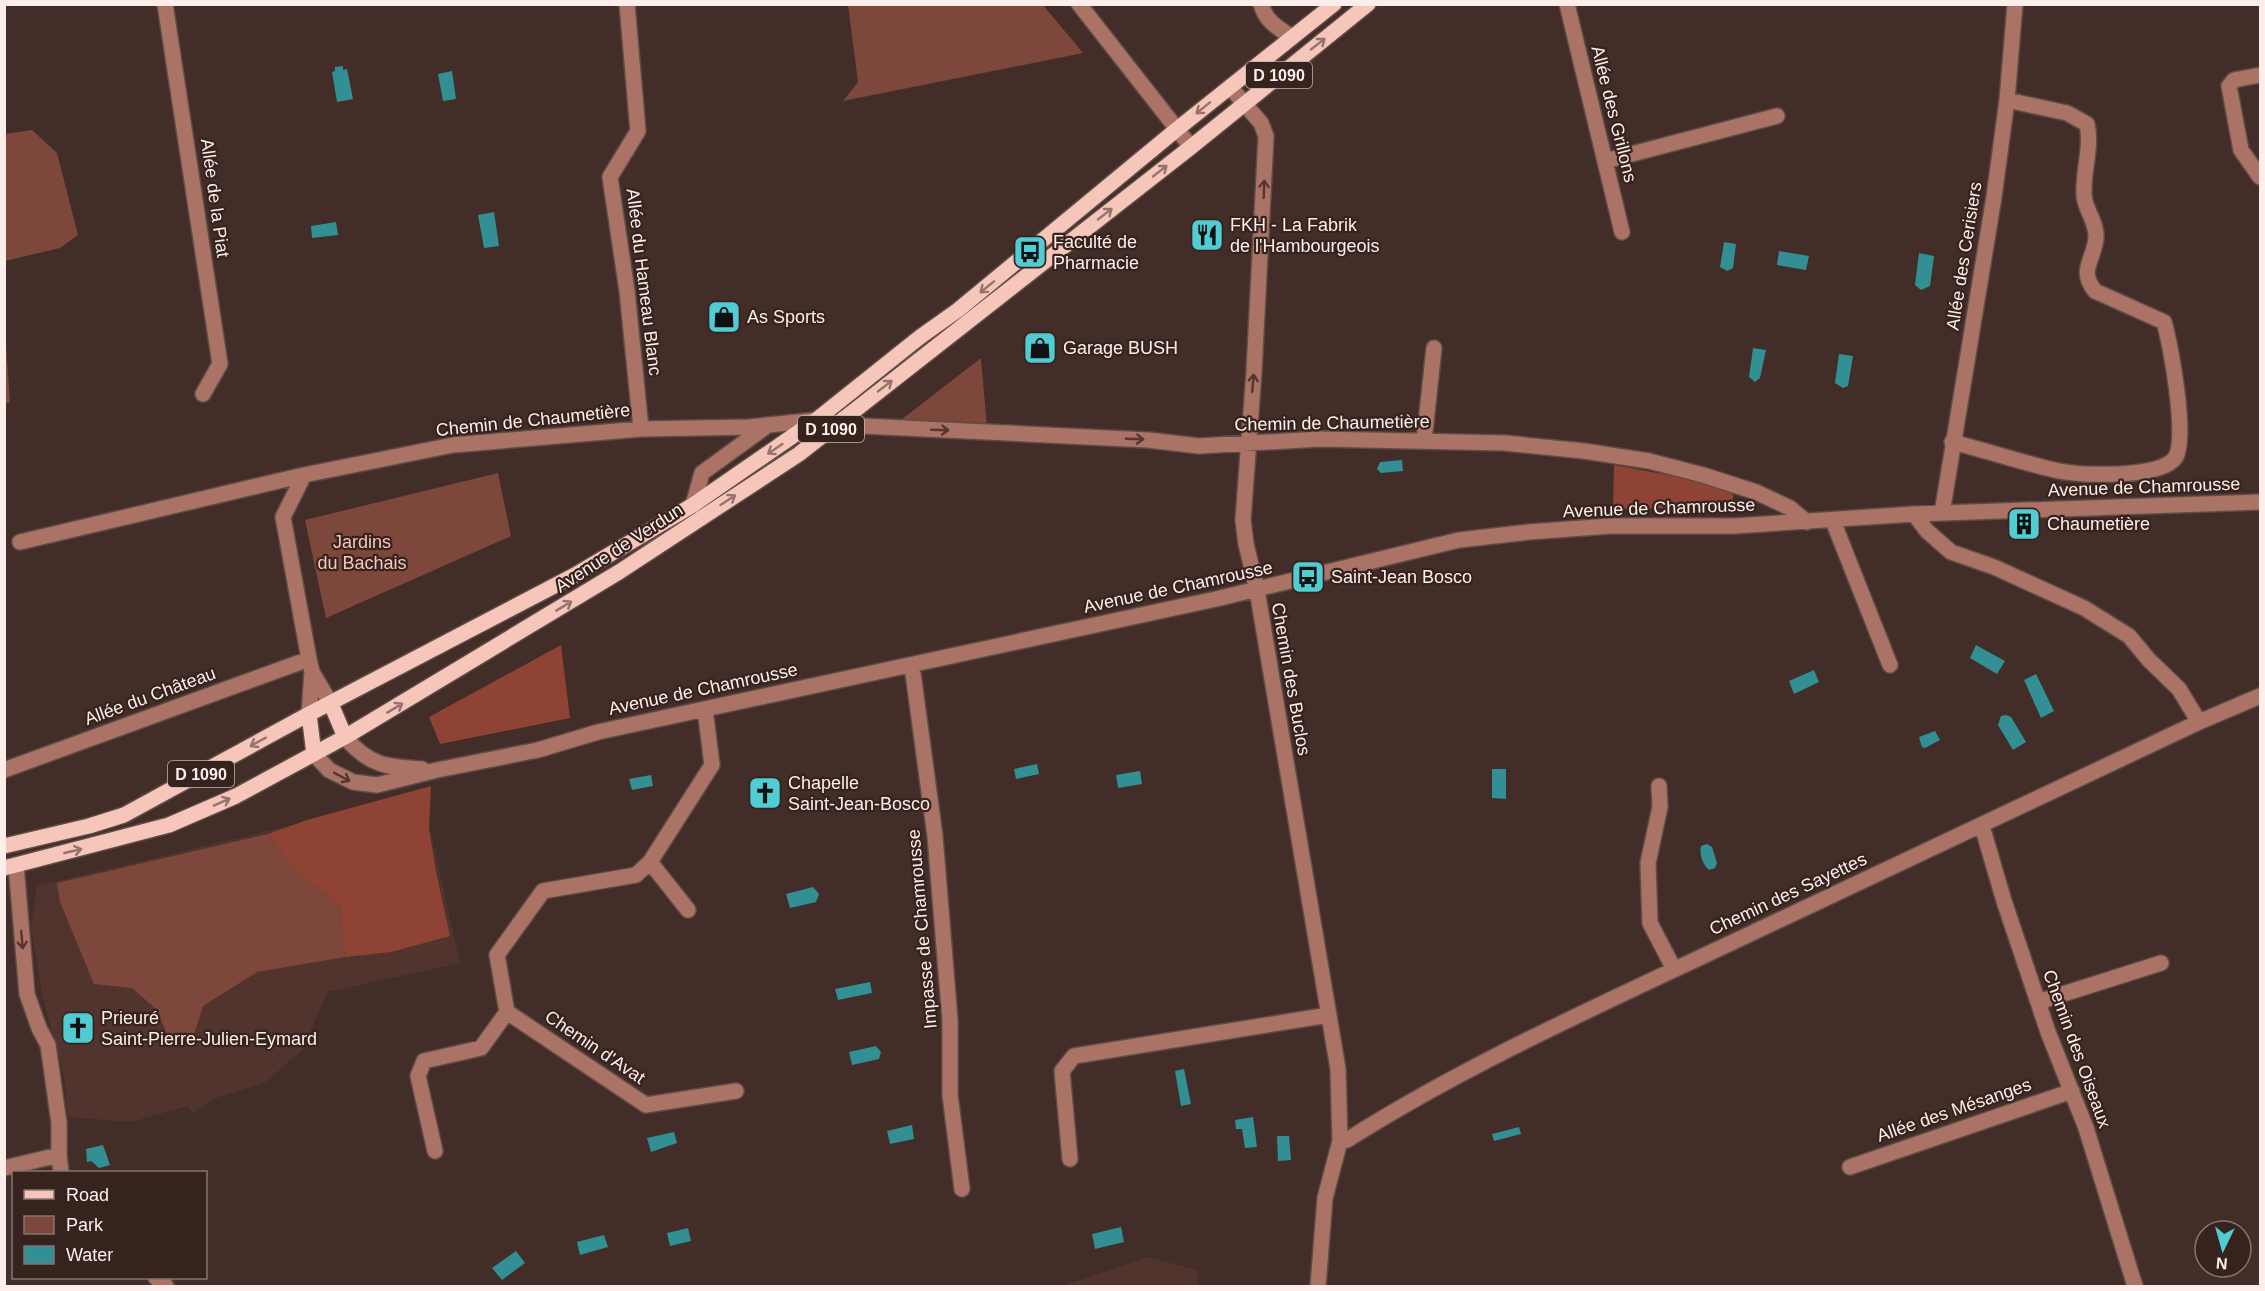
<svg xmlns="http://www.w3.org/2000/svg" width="2265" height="1291" font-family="Arial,sans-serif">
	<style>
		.built { fill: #51342e }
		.green { fill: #7e473b }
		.forest { fill: #8f4334 }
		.water { fill: #328f93 }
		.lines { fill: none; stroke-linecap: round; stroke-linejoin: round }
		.minor-casing { stroke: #604c47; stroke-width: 18 }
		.major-casing { stroke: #604c47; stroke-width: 18 }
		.minor { stroke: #ab7266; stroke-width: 15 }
		.major { stroke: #f6c6bb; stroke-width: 15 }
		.oneway { stroke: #96746c }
		.oneway2 { stroke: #543730 }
		.labels { text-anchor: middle; stroke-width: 4.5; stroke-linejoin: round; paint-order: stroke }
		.shield { fill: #37231e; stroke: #c2b1ae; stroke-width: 1.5 }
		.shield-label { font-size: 16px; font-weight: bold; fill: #fdeeeb }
		.street-label { font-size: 18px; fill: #fdeeeb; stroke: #37231e }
		.poi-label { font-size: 18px; fill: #fdeeeb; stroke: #37231e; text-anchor: start }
		.park-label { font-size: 18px; fill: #f5c7bd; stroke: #37231e }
	</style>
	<rect width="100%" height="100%" fill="#422d28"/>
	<!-- built -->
	<path class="built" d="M422,794L460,963L328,992L302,1050L266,1082L213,1099L193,1114L188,1106L131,1122L68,1117L64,1076L43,999L31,926L37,886Z
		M1148,1257L1197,1270L1198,1286H1062Z"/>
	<!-- green -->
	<path class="green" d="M848,5H1043L1083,53L843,101L858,82Z
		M32,130L57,153L78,235L60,248L5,261V134Z
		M4,315L10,402L5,404H4Z
		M981,358L987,427L897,423Z
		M498,473L511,536L326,618L305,520Z
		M268,834L296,871L340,906L345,957L257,972L203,1006L193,1037L172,1045L156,1009L132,988L94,984L60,902L57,883Z"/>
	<!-- forest -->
	<path class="forest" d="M1614,465L1690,479L1733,494V507L1613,509Z
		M561,645L570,718L440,744L429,717Z
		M431,786L429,829L436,872L450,936L391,952L345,957L340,906L296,871L268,834L307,820Z"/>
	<!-- water -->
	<path class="water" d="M343,66V70L347,69L353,99L337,102L332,72L335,71V67Z
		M452,71L456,99L443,101L438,74Z
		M494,212L499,246L484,248L478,215Z
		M336,222L338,235L312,238L311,226Z
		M1724,242L1736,244L1733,268L1727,271L1720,267Z
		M1779,251L1809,256L1806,270L1777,265Z
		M1919,253L1934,256L1930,286L1921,290L1915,285Z
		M1753,348L1766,350L1760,378L1755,382L1749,377Z
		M1839,354L1853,356L1848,386L1843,388L1835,383Z
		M1402,460L1403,471L1381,473L1377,469L1380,462Z
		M1976,645L2005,661L1997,674L1970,658Z
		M1814,670L1819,682L1794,694L1789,681Z
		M2036,674L2054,711L2041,718L2024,680Z
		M2006,715L2011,717L2026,742L2013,750L1998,725L2001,716Z
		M1935,731L1940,740L1925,748L1922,747L1919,737Z
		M1037,764L1039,774L1016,779L1014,769Z
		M1492,769H1506V799L1492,798Z
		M1140,771L1142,784L1118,788L1116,775Z
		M651,775L653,786L632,790L629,779Z
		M1707,844L1712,847L1717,863L1715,868L1709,870C1703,865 1699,854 1701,846Z
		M813,887L819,894L816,902L790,908L786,894Z
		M870,982L872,993L838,1000L835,989Z
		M876,1046L881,1052L879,1059L852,1065L849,1052Z
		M1184,1069L1191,1104L1181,1106L1175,1071Z
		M1253,1117L1257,1147L1245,1148L1242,1129H1236L1235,1120Z
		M912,1125L914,1139L890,1144L887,1131Z
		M1519,1127L1521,1134L1494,1141L1492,1134Z
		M674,1132L677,1143L651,1152L647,1138Z
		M1277,1136H1289L1291,1160L1278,1161Z
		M103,1145L110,1165L99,1168L91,1161L87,1162L86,1149Z
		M1121,1227L1124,1242L1095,1249L1092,1234Z
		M688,1228L691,1241L670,1246L667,1233Z
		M604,1235L608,1247L580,1255L577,1242Z
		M516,1251L525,1263L502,1280L492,1268Z"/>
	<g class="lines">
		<!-- minor casing -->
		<g class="minor-casing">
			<path id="minor" d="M165,4L220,364L203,394
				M627,4L638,131L610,177L627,291L641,429
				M1079,4L1191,147
				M1261,4C1266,22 1278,28 1292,37
				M1567,4L1622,232
				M2260,75L2234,80L2229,86L2241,150L2260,177
				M1230,87L1261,123L1266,136L1254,372L1243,520L1246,544L1257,590L1338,1069L1340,1141L1325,1198L1318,1286
				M1605,161L1777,116
				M844,418L863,426L1148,440L1199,446L1320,439L1505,443L1584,451L1649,461L1703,475L1756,492L1790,508L1807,522
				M1424,441L1434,348
				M1952,442C1988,451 2023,463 2059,471C2082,476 2161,478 2175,458C2188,440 2171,345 2164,322L2095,291C2078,270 2094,260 2096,238C2097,221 2084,209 2084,194C2083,170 2092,147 2087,124L2067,113L2007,100
				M304,475L283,517L309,659L312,672L331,704
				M693,505L702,473L768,425
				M1942,513L1994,197L2007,100L2015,4
				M1914,514L1927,531L1951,552L1994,567L2084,608L2129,636L2149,660L2179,689L2199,722
				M1833,521L1890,665
				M20,542L304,475L453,445L641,429L749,427L816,420
				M912,666L935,836L950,1020V1095L962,1189
				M705,709L712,765L650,862L636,875L543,891L497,955L507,1012L646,1105L736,1091
				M309,714L312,672
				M345,737C369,766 387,767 422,769
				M314,754L329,770L353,782L377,785L437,770L538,750L598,732L1216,599L1459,540L1529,532L1610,526H1734L1914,514L2260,502
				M4,770L309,659
				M1659,786L1660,807L1648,863L1650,923L1674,969
				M1982,826L2004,901L2048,1032L2086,1128L2135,1286
				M650,862L688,910
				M16,865L27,994L39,1028L48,1045L59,1123V1155L61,1172
				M2038,1002L2161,963
				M1340,1141L1347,1140C1464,1066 1591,1009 1716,950C1877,874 2038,798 2199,722L2260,696
				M435,1151L418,1076L424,1061L481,1048L507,1012
				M1070,1159L1062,1071L1074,1056L1329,1015
				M1850,1167L2072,1091
				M4,1168L59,1155
				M156,1278L166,1286"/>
		</g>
		<!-- major casing -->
		<g class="major-casing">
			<path id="major" d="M331,704L345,737
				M309,714L314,754
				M4,846L89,826L124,815L309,714L575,575L693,505L816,420L920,337L958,310L1176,130L1334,4
				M4,868L169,825L236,796L345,737L619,572L799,454L1191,147L1368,4"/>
		</g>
		<!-- minor -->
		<use href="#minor" class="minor"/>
		<!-- major -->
		<use href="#major" class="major"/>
	</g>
	<!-- one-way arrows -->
	<defs><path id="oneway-shaft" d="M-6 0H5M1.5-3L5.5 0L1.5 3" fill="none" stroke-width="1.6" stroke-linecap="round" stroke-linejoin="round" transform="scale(1.5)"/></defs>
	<g class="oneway">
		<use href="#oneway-shaft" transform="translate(1318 44) rotate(-38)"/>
		<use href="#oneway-shaft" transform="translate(1203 108) rotate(141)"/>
		<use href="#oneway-shaft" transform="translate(1160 171) rotate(-38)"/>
		<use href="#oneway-shaft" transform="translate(1105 214) rotate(-38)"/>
		<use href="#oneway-shaft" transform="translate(987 287) rotate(141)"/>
		<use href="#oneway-shaft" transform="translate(885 386) rotate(-38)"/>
		<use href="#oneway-shaft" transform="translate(775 449) rotate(146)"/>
		<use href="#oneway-shaft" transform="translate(728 500) rotate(-33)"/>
		<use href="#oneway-shaft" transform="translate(564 606) rotate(-31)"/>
		<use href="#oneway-shaft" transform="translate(395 708) rotate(-31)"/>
		<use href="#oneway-shaft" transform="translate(258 742) rotate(151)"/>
		<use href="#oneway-shaft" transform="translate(222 802) rotate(-24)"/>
		<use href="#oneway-shaft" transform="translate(73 851) rotate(-13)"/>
	</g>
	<g class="oneway2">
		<use href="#oneway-shaft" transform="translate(1264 189) rotate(-88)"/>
		<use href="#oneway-shaft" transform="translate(1253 383) rotate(-85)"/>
		<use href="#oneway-shaft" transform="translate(940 430) rotate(2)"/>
		<use href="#oneway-shaft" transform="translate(1135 439) rotate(2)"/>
		<use href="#oneway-shaft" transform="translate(342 777) rotate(28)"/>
		<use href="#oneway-shaft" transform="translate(22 940) rotate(85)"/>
	</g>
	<!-- icons -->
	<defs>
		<g id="restaurant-square" transform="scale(1.725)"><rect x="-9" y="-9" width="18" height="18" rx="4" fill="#51ccd2" stroke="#37231e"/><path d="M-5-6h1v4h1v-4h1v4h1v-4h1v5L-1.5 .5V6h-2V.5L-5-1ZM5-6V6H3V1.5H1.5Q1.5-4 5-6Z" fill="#111"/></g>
		<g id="bus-square" transform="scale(1.725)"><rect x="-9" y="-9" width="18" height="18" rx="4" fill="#51ccd2" stroke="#37231e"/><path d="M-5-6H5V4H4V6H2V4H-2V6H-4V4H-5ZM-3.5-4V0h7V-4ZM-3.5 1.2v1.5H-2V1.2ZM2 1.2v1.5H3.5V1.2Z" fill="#111"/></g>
		<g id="shop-square" transform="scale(1.725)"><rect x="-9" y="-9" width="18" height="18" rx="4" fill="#51ccd2" stroke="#37231e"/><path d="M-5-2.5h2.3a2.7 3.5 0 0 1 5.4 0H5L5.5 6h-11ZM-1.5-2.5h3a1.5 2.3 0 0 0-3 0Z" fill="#111"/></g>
		<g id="building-square" transform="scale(1.725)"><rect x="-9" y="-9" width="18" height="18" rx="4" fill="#51ccd2" stroke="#37231e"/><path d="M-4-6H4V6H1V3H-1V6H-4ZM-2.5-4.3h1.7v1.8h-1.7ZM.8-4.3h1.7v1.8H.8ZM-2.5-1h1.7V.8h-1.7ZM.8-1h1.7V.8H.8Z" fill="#111"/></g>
		<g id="church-square" transform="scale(1.725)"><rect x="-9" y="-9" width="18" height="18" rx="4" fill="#51ccd2" stroke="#37231e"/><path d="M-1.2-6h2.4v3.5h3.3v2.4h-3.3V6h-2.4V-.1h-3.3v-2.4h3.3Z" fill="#111"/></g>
	</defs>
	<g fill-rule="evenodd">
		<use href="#restaurant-square" x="1207" y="235"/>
		<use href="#bus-square" x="1030" y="252"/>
		<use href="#shop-square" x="724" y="317"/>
		<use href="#shop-square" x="1040" y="348"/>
		<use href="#building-square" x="2024" y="524"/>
		<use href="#bus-square" x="1308" y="577"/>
		<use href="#church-square" x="765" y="793"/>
		<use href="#church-square" x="78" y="1028"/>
	</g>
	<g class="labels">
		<!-- shield labels -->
		<g class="shield">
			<rect x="1246" y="62" width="66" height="26" rx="4.5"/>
			<rect x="798" y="416" width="66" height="26" rx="4.5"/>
			<rect x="168" y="761" width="66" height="26" rx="4.5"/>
		</g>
		<g class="shield-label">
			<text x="1279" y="81">D 1090</text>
			<text x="831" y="435">D 1090</text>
			<text x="201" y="780">D 1090</text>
		</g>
		<!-- street labels -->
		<g class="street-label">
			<text transform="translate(1614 114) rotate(76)" y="6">Allée des Grillons</text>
			<text transform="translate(215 198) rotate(82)" y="6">Allée de la Piat</text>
			<text transform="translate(1964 256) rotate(-81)" y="6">Allée des Cerisiers</text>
			<text transform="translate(644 282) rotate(83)" y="6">Allée du Hameau Blanc</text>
			<text transform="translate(533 420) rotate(-6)" y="6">Chemin de Chaumetière</text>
			<text transform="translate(1332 423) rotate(-1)" y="6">Chemin de Chaumetière</text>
			<text transform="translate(2144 487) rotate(-2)" y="6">Avenue de Chamrousse</text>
			<text transform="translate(1659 508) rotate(-2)" y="6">Avenue de Chamrousse</text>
			<text transform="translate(619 548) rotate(-33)" y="6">Avenue de Verdun</text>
			<text transform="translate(1178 587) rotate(-12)" y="6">Avenue de Chamrousse</text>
			<text transform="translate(1291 679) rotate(80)" y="6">Chemin des Buclos</text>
			<text transform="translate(703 689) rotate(-12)" y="6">Avenue de Chamrousse</text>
			<text transform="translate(150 696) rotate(-20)" y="6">Allée du Château</text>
			<text transform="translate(1788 894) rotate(-25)" y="6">Chemin des Sayettes</text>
			<text transform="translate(922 929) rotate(-95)" y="6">Impasse de Chamrousse</text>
			<text transform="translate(595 1047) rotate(34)" y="6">Chemin d'Avat</text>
			<text transform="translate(2077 1049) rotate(70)" y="6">Chemin des Oiseaux</text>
			<text transform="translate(1954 1110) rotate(-19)" y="6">Allée des Mésanges</text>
		</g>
		<!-- poi labels -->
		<g class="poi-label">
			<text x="1230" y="231">FKH - La Fabrik<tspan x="1230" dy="21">de l'Hambourgeois</tspan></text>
			<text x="1053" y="248">Faculté de<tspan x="1053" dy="21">Pharmacie</tspan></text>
			<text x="747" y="323">As Sports</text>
			<text x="1063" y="354">Garage BUSH</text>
			<text x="2047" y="530">Chaumetière</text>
			<text x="1331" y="583">Saint-Jean Bosco</text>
			<text x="788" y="789">Chapelle<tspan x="788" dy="21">Saint-Jean-Bosco</tspan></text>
			<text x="101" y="1024">Prieuré<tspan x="101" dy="21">Saint-Pierre-Julien-Eymard</tspan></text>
		</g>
		<!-- park labels -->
		<g class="park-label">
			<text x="362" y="548">Jardins<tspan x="362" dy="21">du Bachais</tspan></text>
		</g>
	</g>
	<!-- border -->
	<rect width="2265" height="1291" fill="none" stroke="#fdeeeb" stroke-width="12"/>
	<!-- legend -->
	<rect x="12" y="1171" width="195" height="108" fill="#37231e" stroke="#867470" stroke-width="1.5"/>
	<rect x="24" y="1190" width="30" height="9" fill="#f6c6bb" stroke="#867470" stroke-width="1.5"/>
	<text x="66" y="1201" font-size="18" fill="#fdeeeb">Road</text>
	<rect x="24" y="1216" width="30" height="18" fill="#7e473b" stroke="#867470" stroke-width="1.5"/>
	<text x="66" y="1231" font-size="18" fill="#fdeeeb">Park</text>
	<rect x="24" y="1246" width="30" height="18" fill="#328f93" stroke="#867470" stroke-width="1.5"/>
	<text x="66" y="1261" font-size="18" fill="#fdeeeb">Water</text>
	<!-- north arrow -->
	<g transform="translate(2223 1249) rotate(185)"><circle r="28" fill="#37231e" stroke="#867470" stroke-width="1.5"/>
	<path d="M0-4.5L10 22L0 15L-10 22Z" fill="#51ccd2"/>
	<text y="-9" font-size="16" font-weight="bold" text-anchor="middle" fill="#fdeeeb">N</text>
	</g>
</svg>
